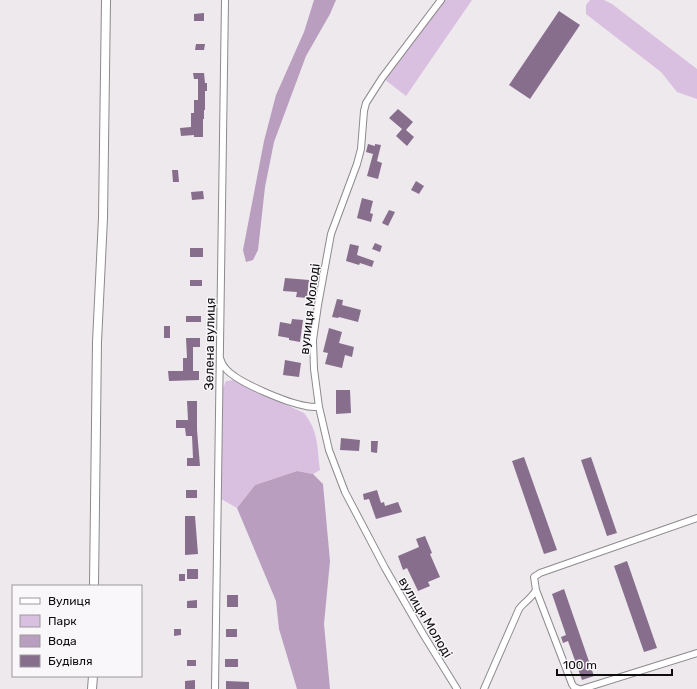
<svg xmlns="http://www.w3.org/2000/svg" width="697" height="689" font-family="Rubik,sans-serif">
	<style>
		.green { fill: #dac0e0 }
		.water { fill: #b99ebf }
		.building { fill: #886e8d }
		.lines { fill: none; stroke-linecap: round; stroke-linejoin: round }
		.minor-casing { stroke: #8d8a8d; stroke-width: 8 }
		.tertiary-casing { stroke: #8d8a8d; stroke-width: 10 }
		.minor { stroke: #fff; stroke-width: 6 }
		.tertiary { stroke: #fff; stroke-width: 8 }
		.labels { text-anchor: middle; stroke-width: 3; stroke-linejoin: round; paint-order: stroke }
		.street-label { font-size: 13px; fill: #0e0d0e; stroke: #faf7fb }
	</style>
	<rect width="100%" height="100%" fill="#ede9ed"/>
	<!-- green -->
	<path class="green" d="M444,0H472L406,96L384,79Z
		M590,0H604L612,4L697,69V99L677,92L661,72L586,14V5Z
		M233,380L304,413C319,432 317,448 320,470L313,474L297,471L255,485L237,508L221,499L223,388L226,381Z"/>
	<!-- water -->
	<path class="water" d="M314,0H336L330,14L306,56L274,142L265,187L258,250L253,260L246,262L243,250L264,141L276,95L304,32Z
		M297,471L313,474L323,484L330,561L324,624L330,689H297L279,629L276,601L237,508L255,485Z"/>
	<!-- building -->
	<path class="building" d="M559,11L580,25L530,99L509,85Z
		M204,13V21H194V14Z
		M196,44H205L204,50H195Z
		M193,73H204L205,83H207V91H205V110H204V119H203V137H194V135L181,136L180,128L191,127V113H194V100H198V79H194Z
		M398,109L413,122L406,130L414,137L407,146L396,136L402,129L389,118Z
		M368,144L375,146V144L381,145L377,161L382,163L378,179L367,176L373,154L366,152Z
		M172,170H178L179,182H173Z
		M416,181L424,186L419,194L411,190Z
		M203,191L204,199L192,200L191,192Z
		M362,198L373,201L370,213L373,214L371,222L357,218Z
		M389,210L395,212L388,226L382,223Z
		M375,243L382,246L380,252L372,249Z
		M350,244L359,246L357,255L374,261L372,267L360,263L359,265L346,261Z
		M190,248H203V257H190Z
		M285,278L309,280L307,298L296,297L297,292L283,291Z
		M190,280H202V286H190Z
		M337,299L343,300L342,305L361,310L358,322L339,317L338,318L332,317Z
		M186,316H201V322H186Z
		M292,319L303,320L300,342L289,340V338L278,336L280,322L291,324Z
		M164,326H170V338H164Z
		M329,328L342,332L339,343L354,347L352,357L345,355L342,368L325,364L328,353L323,352Z
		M186,338H200V347H193V371H199V380L169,381L168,371H183V358H187Z
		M285,360L301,363L299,377L283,375Z
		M336,390H350L351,413L336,414Z
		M187,401H197V430L200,466H187V458H193L192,436H186L185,428H176V420H188Z
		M341,438L360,440L359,451L340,450Z
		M371,441H378L377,453L371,452Z
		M524,457L557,550L544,554L512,461Z
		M591,457L617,533L607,536L581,460Z
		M186,490H197V498H186Z
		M377,490L381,503L384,502L385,506L398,502L402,512L376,519L369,499L364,500L363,494Z
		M185,516H195L198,554L185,555Z
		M425,536L432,553L430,554L440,577L428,582L430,586L418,591L407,568L403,570L398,556L419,547L416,539Z
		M627,561L657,648L644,652L614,566Z
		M187,569H198V579H187Z
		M179,574H185V581H179Z
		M564,589L594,676L582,680L568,641L563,643L561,637L566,635L552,594Z
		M227,595H238V607H227Z
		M197,600V608H187V601Z
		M174,629H181V635L174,636Z
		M226,629H237V637H226Z
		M225,659H238V667H225Z
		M187,660H196V666H187Z
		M195,680V689H185V681Z
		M226,681L249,682V689H226Z"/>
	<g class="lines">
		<!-- minor casing -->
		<g class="minor-casing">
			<path id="minor" d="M441,0L382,78L366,103L364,111L361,149L357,164L331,234L318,305L313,340L314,369L319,407L329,450L345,492L385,568L423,634L457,689
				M220,358C221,362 223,366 226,369C238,383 288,403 306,406C310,407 315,407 319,407
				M215,689L225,0
				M484,689L519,609C524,602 532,598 536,590
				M579,689L574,687L572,684L536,590L534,577L540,573L697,518
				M582,689L697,653"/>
		</g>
		<!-- tertiary casing -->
		<g class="tertiary-casing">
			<path id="tertiary" d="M94,586L97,342L103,218L106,0
				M92,689L93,676"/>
		</g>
		<!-- minor -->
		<use href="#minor" class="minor"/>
		<!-- tertiary -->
		<use href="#tertiary" class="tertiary"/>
	</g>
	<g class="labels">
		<!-- street labels -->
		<g class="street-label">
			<text transform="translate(309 309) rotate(-83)" y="5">вулиця Молоді</text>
			<text transform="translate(209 344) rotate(-89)" y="5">Зелена вулиця</text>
			<text transform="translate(426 617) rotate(59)" y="5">вулиця Молоді</text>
		</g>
	</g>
	<!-- legend -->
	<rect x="12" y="585" width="130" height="92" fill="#faf7fb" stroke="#9c999c"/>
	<rect x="20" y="598" width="20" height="6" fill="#ffffff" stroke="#9c999c"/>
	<text x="48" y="605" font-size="12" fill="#0e0d0e">Вулиця</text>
	<rect x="20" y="615" width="20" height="12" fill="#dac0e0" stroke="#9c999c"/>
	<text x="48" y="625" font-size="12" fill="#0e0d0e">Парк</text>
	<rect x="20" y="635" width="20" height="12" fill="#b99ebf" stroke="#9c999c"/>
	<text x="48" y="645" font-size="12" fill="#0e0d0e">Вода</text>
	<rect x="20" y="655" width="20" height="12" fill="#886e8d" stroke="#9c999c"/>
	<text x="48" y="665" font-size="12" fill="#0e0d0e">Будівля</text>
	<!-- scale -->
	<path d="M557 669v6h115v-6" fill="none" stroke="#0e0d0e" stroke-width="2"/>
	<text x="563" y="669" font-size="12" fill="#0e0d0e" stroke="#faf7fb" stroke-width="3" paint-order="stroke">100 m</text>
</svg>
